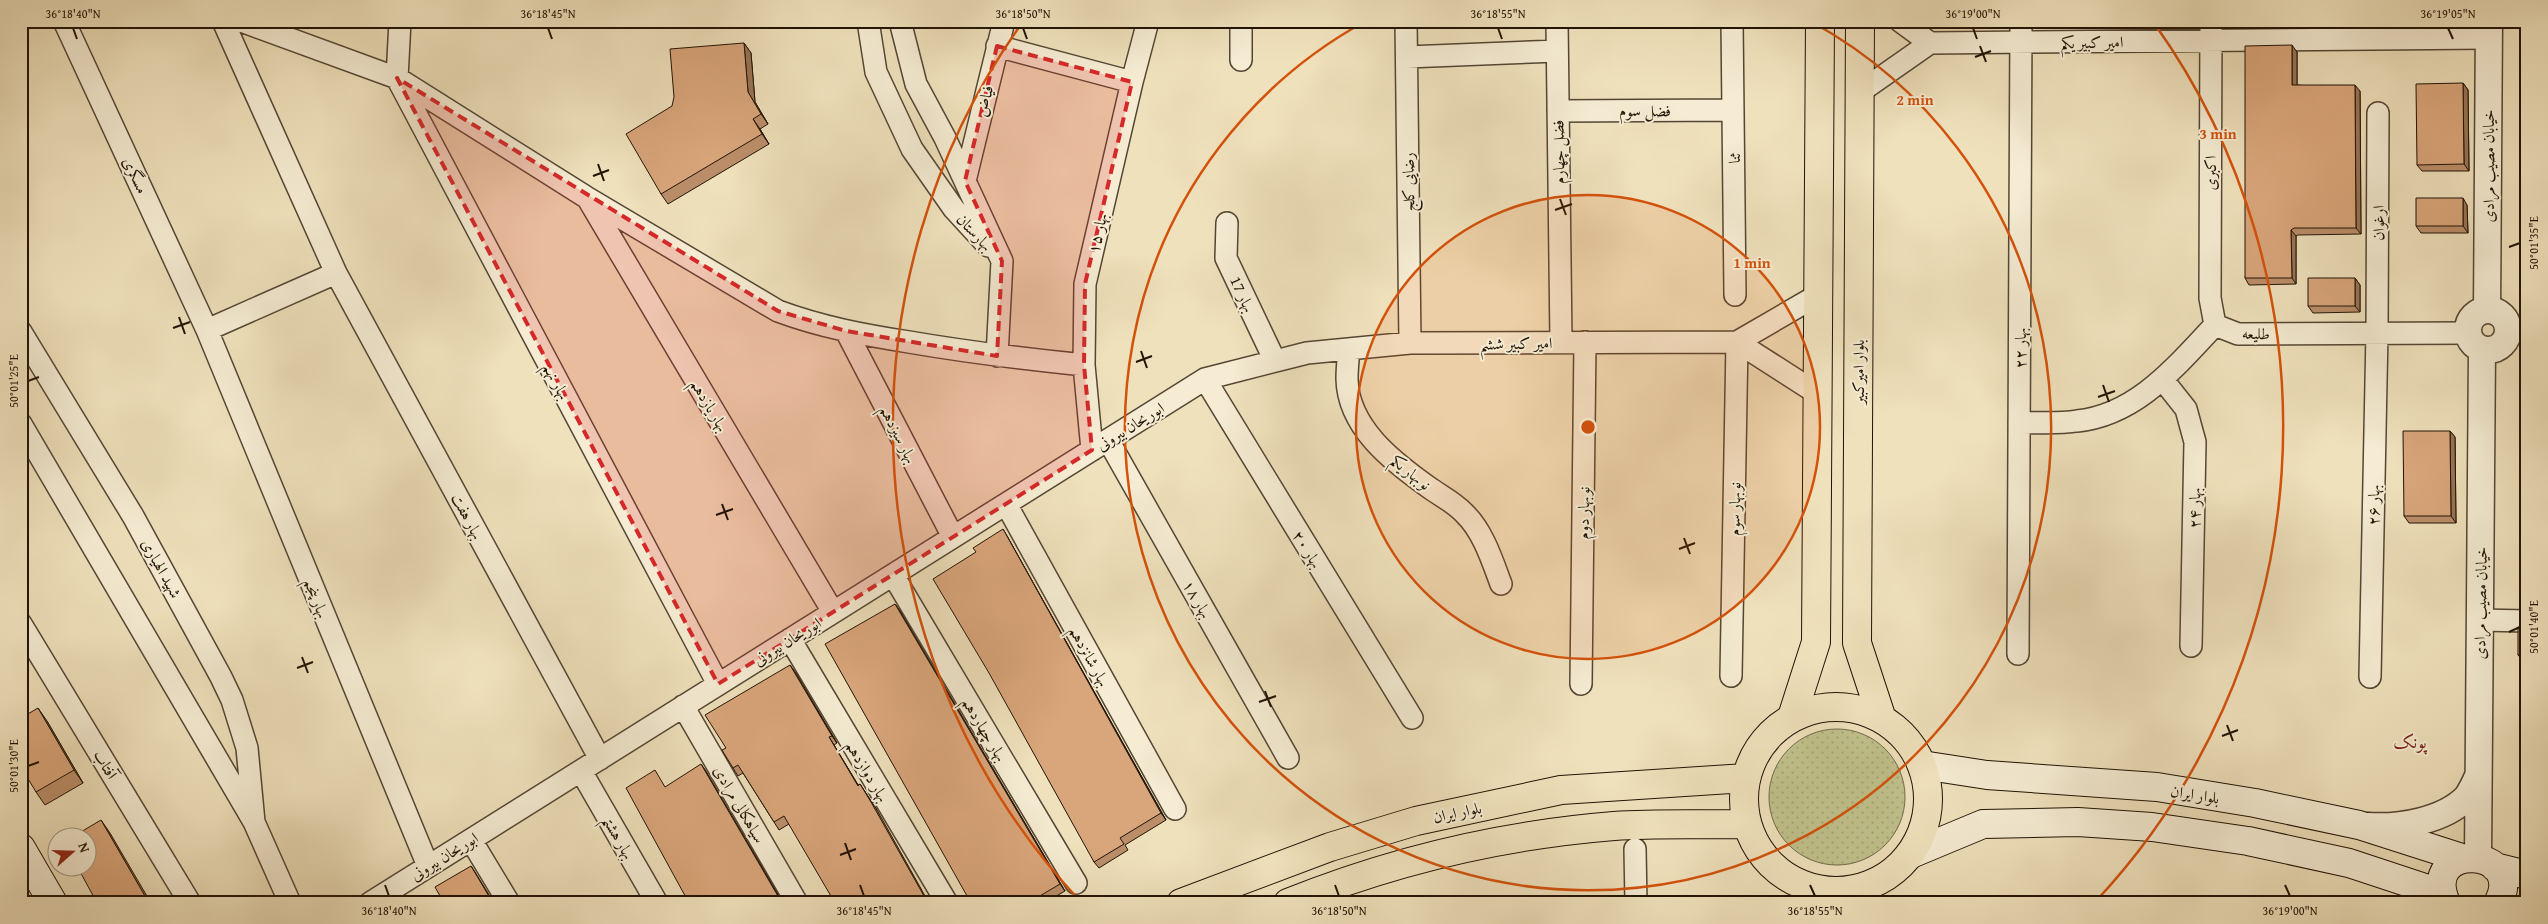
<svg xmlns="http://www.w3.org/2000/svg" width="2548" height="924" font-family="'Gentium Book Plus',Amiri,serif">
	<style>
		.grass { fill: url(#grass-dots); stroke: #706a49 }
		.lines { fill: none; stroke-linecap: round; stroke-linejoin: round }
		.minor-casing { stroke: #544634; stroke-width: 24 }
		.tertiary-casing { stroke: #544634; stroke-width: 29 }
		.secondary-casing { stroke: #211306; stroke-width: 30 }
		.primary-casing { stroke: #211306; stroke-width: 30 }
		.minor { stroke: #f5ecd3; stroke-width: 21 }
		.tertiary { stroke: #f5ecd3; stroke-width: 26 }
		.secondary { stroke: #f5ecd3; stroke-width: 28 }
		.primary { stroke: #efe1bc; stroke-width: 28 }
		.wall { fill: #bb8e69; stroke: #211306 }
		.shaded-wall { fill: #987455; stroke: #211306 }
		.building { fill: #d9a57a; stroke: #211306 }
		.marked { fill: #d62828; fill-opacity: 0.2; stroke: #d62828; stroke-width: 4; stroke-dasharray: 10 6; stroke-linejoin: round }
		.ticks { fill: none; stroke: #211306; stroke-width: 2 }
		.ring { fill: none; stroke: #d4520b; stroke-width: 2.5 }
		.labels { text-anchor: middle; stroke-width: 4; stroke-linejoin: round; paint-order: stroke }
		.street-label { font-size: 16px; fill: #211306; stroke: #f5ecd3 }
		.neighbourhood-label { font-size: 18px; fill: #7a1f14; stroke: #f5ecd3 }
		.centre { fill: #d4520b; stroke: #f5ecd3; stroke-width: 2.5 }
		.ring-label { font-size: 15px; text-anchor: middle; font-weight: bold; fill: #d4520b; stroke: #f5ecd3; stroke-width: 4; stroke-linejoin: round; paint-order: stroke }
		.neatline { fill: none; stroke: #211306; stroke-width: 2 }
		.ticks-label { font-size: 12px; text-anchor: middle; fill: #211306 }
	</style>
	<defs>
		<pattern id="grass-dots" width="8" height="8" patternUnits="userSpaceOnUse" patternTransform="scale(1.25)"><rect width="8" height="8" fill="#c0c18c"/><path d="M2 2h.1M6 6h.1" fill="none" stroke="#a5a577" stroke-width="1.8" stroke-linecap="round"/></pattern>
	</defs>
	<rect width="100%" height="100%" fill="#efe1bc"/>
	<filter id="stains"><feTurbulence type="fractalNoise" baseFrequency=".004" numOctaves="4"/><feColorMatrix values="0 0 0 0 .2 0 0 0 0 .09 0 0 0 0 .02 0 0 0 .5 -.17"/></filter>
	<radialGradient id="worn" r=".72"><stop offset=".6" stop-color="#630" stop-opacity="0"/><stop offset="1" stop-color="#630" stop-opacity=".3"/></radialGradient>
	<!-- grass -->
	<path class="grass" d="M1769 797a68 68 0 1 1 136 0a68 68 0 1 1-136 0Z"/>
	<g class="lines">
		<!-- minor casing -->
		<g class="minor-casing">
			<path id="minor" d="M64,21L207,330L428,866
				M223,21L336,273L600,759
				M241,21L397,78L586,197L778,311C821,327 864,335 909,342C967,352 1025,359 1084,365
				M400,21L397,78L718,684
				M868,21L876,72L912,149L954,209L988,246
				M900,21L916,84L945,138L1002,261L997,356
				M1241,21V60
				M1406,21L1410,343
				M1557,21L1561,342
				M1732,21L1735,295
				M1900,21L1930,43
				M2211,21L2210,298L2215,325
				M997,46L1132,82
				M1407,57L1557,51
				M1860,92L1930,43L2488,38
				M1558,111L1733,110
				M965,181L1004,21
				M588,199L833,612
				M1227,223L1226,258L1275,361
				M2215,325L2238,334L2468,333
				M207,330L336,273
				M2508,330L2527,332
				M846,331L953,537
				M21,332L133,516L221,677L232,700L247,748L254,822
				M1737,342L1818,394
				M1349,349C1348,359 1347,369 1347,379C1348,427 1392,461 1427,486C1439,495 1454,502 1464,513C1483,531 1492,560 1501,584
				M1205,379L1412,718
				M2163,380L2186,409L2195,442L2191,646
				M2019,423C2038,422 2058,424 2077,421C2137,415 2176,366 2215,325
				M21,424L254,822L290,903
				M1108,440L1288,758
				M1092,450L1084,365L1085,284L1132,82L1148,21
				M1006,504L1175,809
				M893,575L1076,883
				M2480,620L2527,621
				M21,624L190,903
				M790,639L947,903
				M2018,654L2021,21
				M1731,676L1737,342
				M2370,677L2377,333L2378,113
				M1581,684L1585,342
				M683,706L797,903
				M581,771L657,903
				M471,840L509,903
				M1635,849L1636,903
				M370,903L1205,379L1307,353L1410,343L1737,342L1818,295"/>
		</g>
		<!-- tertiary casing -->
		<g class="tertiary-casing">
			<path id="tertiary" d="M2487,310L2489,21
				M2468 330a20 20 0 1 1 40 0a20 20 0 1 1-40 0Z
				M2368,826C2399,828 2444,821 2467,797C2471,791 2475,783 2478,776
				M2478,857L2482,349"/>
		</g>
		<!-- secondary casing -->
		<g class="secondary-casing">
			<path id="secondary" d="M1922,765L1987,775L2157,787L2255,803L2359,825L2462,858
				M21,848L53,903
				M1911,854L1983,824L2078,822L2152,827L2248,841L2349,863L2443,894
				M2495,867L2527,875
				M2446,903C2419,840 2528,847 2498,903"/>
		</g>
		<!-- primary casing -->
		<g class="primary-casing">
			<path id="primary" d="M1860,21L1857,643L1882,719
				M1744 799a92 92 0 1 1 184 0a92 92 0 1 1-184 0Z
				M1792,717L1816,642L1820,21
				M1181,903L1330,847L1416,821L1561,790L1746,778
				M1288,903C1392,861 1502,835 1614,826C1658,823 1703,825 1747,824"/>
		</g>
		<!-- minor -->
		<use href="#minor" class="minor"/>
		<!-- tertiary -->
		<use href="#tertiary" class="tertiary"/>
		<!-- secondary -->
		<use href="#secondary" class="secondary"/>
		<!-- primary -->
		<use href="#primary" class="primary"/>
	</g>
	<!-- wall -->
	<path class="wall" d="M2521,21H2527V25H2523Z
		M744,43L751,53L755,102L768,124L760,129L769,144L668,204L661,194L672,106Z
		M2297,52V85L2360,91L2361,234L2298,235L2296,236V284L2249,285L2245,278Z
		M2463,83L2468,90L2469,171H2422L2417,165Z
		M2467,205L2468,233H2421L2416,226Z
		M2355,278L2360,285V312L2313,313L2308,306Z
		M2450,431L2455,437L2456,523H2409L2404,516Z
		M1007,536L1166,820L1125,845L1128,850L1099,868L1094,862Z
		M895,604L900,611L1065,891L1044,903H971Z
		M2527,627V661H2523L2518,655Z
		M790,665L837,743L834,745L858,785L860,784L877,810L789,824L779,830L743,773L738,776L733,768L726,748Z
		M47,721L83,783L45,805L36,792Z"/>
	<!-- shaded-wall -->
	<path class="shaded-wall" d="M744,43L751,53L755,102L768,124L761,114L748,92Z
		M2292,45L2297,52V92L2292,85Z
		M2463,83L2468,90L2469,171L2464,164Z
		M2355,85L2360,91L2361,234L2356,228Z
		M753,119L760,129L769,144L762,134Z
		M2463,198L2467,205L2468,233L2463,226Z
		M2291,230L2296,236V284L2292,278Z
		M2355,278L2360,285V312L2355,306Z
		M2450,431L2455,437L2456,523L2451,516Z
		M1003,529L1007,536L1166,820L1161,813Z
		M895,604L900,611L1065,891L1060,884Z
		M790,665L796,673L837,743L832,736Z
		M38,708L47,721L83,783L74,770Z
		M829,737L834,745L863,793L858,786Z
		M701,764L706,771L783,903H782Z
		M860,784L877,810L929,903H928Z
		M101,820L110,833L151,903H149Z
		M471,866L475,872L494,903H493Z"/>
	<!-- building -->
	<path class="building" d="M744,43L748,92L761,114L753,119L762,134L661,194L626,134L672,106L674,97L670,49Z
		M2292,45V85H2355L2356,228H2294L2291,230L2292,278H2245V46Z
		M2463,83L2464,164L2417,165L2416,84Z
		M2416,198H2463V226H2416Z
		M2308,278H2355V306H2308Z
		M2403,431H2450L2451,516H2404Z
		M1003,529L1161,813L1120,838L1124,844L1094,862L989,673L933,579L976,552L973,548Z
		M895,604L1060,884L1028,903H971L825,644Z
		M2518,627H2527V655H2518Z
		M790,665L832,736L829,737L858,786L860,784L871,802L928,903H835L784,816L774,822L738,765L733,768L722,750L726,748L705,715Z
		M38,708L74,770L36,792L21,767V718Z
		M701,764L782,903H689L626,788L655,770L665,787Z
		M101,820L149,903H97L77,866H88V836H74Z
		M471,866L493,903H444L435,887Z"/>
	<!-- marked area -->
	<path class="marked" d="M997,46L1132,82L1085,284L1084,365L1092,450L718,684L397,78L778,311L846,331L997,356L1002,261L965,181Z"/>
	<!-- ticks -->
	<path class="ticks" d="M73,28L77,39M548,28L552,39M1023,28L1027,39M1498,28L1502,39M1973,28L1977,39M2448,28L2453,39M1980,46L1986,62M1975,57L1991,51M598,164L604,181M593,176L609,170M1560,199L1566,215M1555,210L1572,204M2509,247L2520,243M179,317L185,334M173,328L190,322M1141,351L1147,368M1136,362L1152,356M28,381L39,377M2103,385L2109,402M2098,397L2115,391M722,504L728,520M716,515L733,509M1684,538L1690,554M1679,549L1695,543M2509,632L2520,627M302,657L308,673M297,668L313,662M1265,691L1271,707M1259,702L1276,696M2227,725L2233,741M2222,736L2238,730M28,766L39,762M845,843L851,860M840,855L856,849M385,885L389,896M860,885L864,896M1335,885L1339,896M1810,885L1815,896M2285,885L2290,896"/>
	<!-- distance rings -->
	<circle cx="1588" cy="427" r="232" fill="#d4520b" fill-opacity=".12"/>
	<g class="ring">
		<circle cx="1588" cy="427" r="232"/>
		<path d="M1812 22A463 463 0 1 1 1364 22"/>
		<path d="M1080 901A695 695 0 0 1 1022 23M2154 23A695 695 0 0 1 2096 901"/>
	</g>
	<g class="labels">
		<!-- street labels -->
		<g class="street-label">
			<text transform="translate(2092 42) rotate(-1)" y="6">امیر کبیر یکم</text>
			<text transform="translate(984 101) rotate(-77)" y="6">فیاض</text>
			<text x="1645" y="116">فضل سوم</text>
			<text transform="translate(1558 152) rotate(-91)" y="6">فضل چهارم</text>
			<text transform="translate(1734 158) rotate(-91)" y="6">ثنا</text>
			<text transform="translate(2488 166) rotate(-90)" y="6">خیابان مصیب مرادی</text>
			<text transform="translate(2210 173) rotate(-90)" y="6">اکبری</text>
			<text transform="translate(136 175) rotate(65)" y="6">مسگری</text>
			<text transform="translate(1408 182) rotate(-91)" y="6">رضایی کلج</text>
			<text transform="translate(2378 223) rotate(-90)" y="6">ارغوان</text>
			<text transform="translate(975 232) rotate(47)" y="6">بهارستان</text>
			<text transform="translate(1097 233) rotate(-77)" y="6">بهار ۱۵</text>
			<text transform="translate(1243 294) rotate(65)" y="6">بهار 17</text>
			<text transform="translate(2256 333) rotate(2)" y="6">طلیعه</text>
			<text transform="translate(1516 343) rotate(-1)" y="6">امیر کبیر ششم</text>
			<text transform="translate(2020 348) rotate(-90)" y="6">بهار ۲۲</text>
			<text transform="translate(1858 372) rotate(-90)" y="6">بلوار امیرکبیر</text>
			<text transform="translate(557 381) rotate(62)" y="6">بهار نهم</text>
			<text transform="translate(710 405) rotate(59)" y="6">بهار یازدهم</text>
			<text transform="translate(1130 426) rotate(-32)" y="6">ابوریحان بیرونی</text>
			<text transform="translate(899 434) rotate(63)" y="6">بهار سیزدهم</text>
			<text transform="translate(1411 472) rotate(38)" y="6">نوبهار یکم</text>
			<text transform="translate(2373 505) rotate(-89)" y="6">بهار ۲۶</text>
			<text transform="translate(2194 508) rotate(-89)" y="6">بهار ۲۴</text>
			<text transform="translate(1734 509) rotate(-89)" y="6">نوبهار سوم</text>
			<text transform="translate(1583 513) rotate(-89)" y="6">نوبهار دوم</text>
			<text transform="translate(468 516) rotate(62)" y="6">بهار هفت</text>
			<text transform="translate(1308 549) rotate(58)" y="6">بهار ۲۰</text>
			<text transform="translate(162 568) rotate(61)" y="6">شهید الهیاری</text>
			<text transform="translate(317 598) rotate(68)" y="6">بهار پنجم</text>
			<text transform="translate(1198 599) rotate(60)" y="6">بهار ۱۸</text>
			<text transform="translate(2480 603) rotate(-89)" y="6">خیابان مصیب مرادی</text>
			<text transform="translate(787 641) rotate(-32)" y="6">ابوریحان بیرونی</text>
			<text transform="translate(1090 656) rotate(61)" y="6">بهار شانزدهم</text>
			<text transform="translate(985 729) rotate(59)" y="6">بهار چهاردهم</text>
			<text transform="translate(106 764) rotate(59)" y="6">آفتاب</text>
			<text transform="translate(868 771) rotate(59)" y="6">بهار دوازدهم</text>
			<text transform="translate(2195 794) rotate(9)" y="6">بلوار ایران</text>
			<text transform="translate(740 804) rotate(60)" y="6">سیاهکالی مرادی</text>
			<text transform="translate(1457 812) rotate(-12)" y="6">بلوار ایران</text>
			<text transform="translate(619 837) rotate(60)" y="6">بهار هشتم</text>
			<text transform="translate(444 856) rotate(-32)" y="6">ابوریحان بیرونی</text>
		</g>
		<!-- neighbourhood labels -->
		<g class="neighbourhood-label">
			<text x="2410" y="748">پونک</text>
		</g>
	</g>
	<circle cx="1588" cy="427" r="8" class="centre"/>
	<g class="ring-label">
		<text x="1915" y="105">2 min</text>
		<text x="2218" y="139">3 min</text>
		<text x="1752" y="268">1 min</text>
	</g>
	<!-- margin -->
	<rect width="2548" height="924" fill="none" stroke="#efe1bc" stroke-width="55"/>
	<!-- north arrow -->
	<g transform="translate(72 852) rotate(70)"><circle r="24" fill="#f5ecd3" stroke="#a09581"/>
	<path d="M0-4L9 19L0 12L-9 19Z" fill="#8f2418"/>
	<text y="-8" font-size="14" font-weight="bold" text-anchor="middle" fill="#211306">N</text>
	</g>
	<rect x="28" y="28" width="2492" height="868" class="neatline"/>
	<g class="ticks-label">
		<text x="73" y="18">36°18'40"N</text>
		<text x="548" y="18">36°18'45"N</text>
		<text x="1023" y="18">36°18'50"N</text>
		<text x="1498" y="18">36°18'55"N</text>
		<text x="1973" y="18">36°19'00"N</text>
		<text x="2448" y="18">36°19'05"N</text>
		<text transform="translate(2534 243) rotate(-90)" y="4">50°01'35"E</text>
		<text transform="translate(14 381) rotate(-90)" y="4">50°01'25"E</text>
		<text transform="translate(2534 627) rotate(-90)" y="4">50°01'40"E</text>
		<text transform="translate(14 766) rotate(-90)" y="4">50°01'30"E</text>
		<text x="389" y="915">36°18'40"N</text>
		<text x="864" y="915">36°18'45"N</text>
		<text x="1339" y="915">36°18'50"N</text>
		<text x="1815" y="915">36°18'55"N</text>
		<text x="2290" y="915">36°19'00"N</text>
	</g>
	<rect width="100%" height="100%" filter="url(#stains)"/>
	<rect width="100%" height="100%" fill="url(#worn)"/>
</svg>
